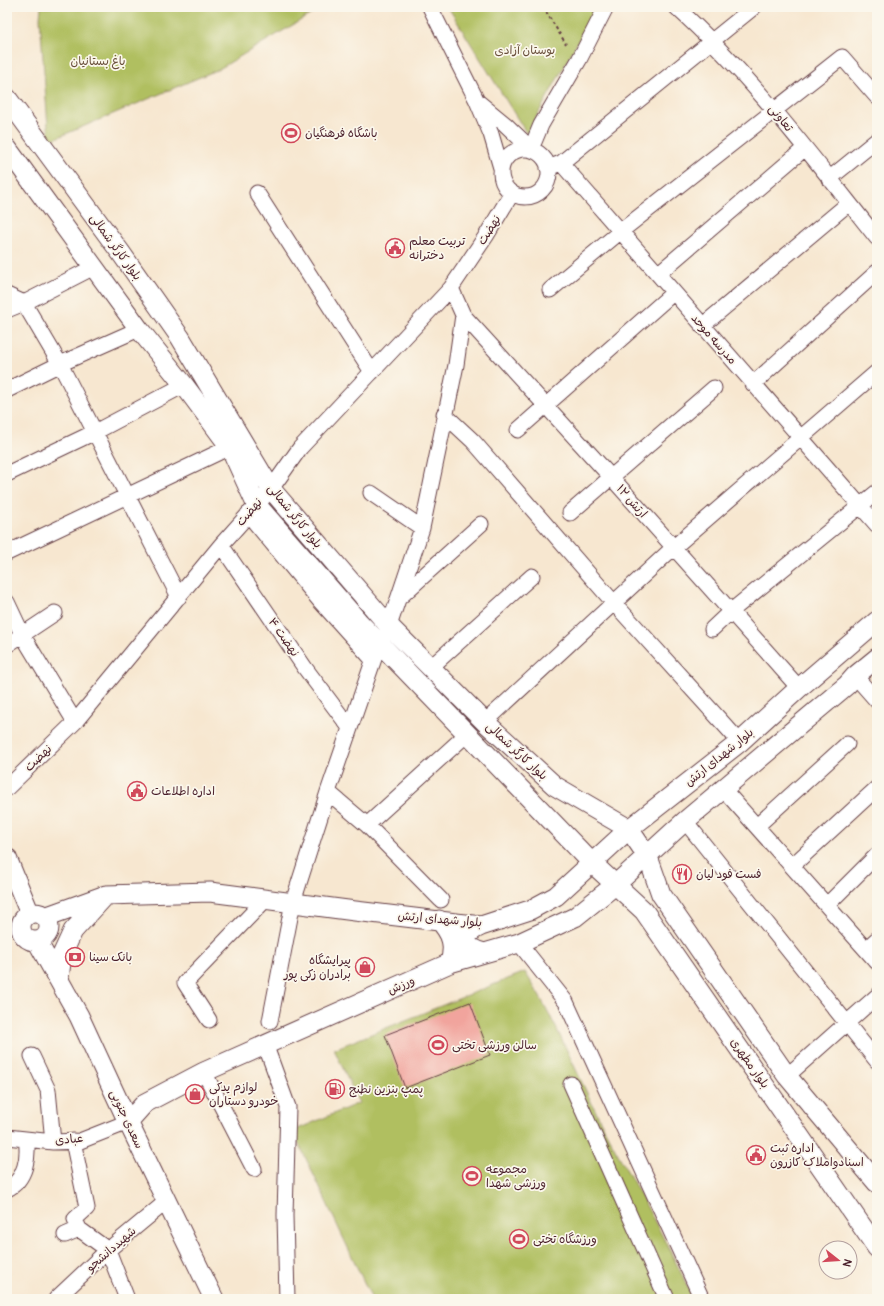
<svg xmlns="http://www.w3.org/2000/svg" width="884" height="1306" font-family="Pangolin,'Playpen Sans Arabic',sans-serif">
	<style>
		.green { fill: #b0bf61; stroke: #7d6f46 }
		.building { fill: #f1a49d }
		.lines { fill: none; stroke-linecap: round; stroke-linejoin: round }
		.minor-casing { stroke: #643d44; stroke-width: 17 }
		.major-casing { stroke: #643d44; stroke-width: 21 }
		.path { stroke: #643d44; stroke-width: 2; stroke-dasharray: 3 3; stroke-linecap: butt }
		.minor { stroke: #fff; stroke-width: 15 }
		.major { stroke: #fff; stroke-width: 19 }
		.labels { text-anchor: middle; stroke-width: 3.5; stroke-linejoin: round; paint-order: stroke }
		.park-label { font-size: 12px; fill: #694f3b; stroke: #fbf7ec }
		.street-label { font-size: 12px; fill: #4a1f2b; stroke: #fbf7ec }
		.poi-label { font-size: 12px; fill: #4a1f2b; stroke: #fbf7ec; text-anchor: start }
	</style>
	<rect width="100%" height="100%" fill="#fbf7ec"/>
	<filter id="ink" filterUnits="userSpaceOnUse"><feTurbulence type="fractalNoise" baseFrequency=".025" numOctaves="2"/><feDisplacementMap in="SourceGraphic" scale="8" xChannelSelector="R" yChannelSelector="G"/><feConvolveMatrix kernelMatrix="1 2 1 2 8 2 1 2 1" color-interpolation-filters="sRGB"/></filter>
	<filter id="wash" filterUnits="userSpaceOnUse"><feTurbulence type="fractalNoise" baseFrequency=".012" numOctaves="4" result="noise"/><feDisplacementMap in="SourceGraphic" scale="16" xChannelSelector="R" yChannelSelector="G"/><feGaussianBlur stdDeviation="0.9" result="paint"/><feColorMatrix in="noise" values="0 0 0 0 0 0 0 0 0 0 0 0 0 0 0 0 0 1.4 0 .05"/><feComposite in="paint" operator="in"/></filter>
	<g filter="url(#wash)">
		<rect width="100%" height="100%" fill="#f7e7d0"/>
		<!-- green -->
		<path class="green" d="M41,7H323L219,69L49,141L40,18Z
			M448,7H597L527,134Z
			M525,972C556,1020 576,1073 602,1124C632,1182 667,1239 693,1299H372L293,1131L359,1103L334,1049Z"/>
		<g id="blocks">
			<!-- building -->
			<path class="building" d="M470,1002L490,1055L405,1088L385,1035Z"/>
		</g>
	</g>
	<g filter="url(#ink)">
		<use href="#blocks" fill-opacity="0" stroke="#643d44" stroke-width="1"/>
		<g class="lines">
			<!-- minor casing -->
			<g class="minor-casing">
				<path id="minor" d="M430,7L477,101
					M676,7C752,76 813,158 877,238
					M501 173a24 24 0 1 1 48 0a24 24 0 1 1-48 0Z
					M561,163L754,7
					M501,168L491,134L477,101L505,124L531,149L541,125L579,60L606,7
					M548,168L561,163L877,525
					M829,179L877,140
					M257,193L372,372
					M659,273L805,148
					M550,290L621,231L842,57L877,97
					M7,295L24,303L94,267
					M7,310L24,303L60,364L179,597
					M463,315L611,477L799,688
					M702,326L849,203
					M753,384L877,272
					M7,390L60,364L139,329
					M444,414L473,441L614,603L740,742
					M518,430L673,293
					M7,474L95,432L184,385
					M371,493L422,528
					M570,513L714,388
					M248,514L320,601L373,660
					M221,545L305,668L350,728
					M7,553L230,447
					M399,598L481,524
					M7,602L23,636L75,722
					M389,626L422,528L456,365L463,315L451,288
					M712,629L730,612L877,492
					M7,645L55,613
					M430,668L532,576
					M855,676L877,701
					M485,722L673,548L877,372
					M7,788L75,722L221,545L271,489L300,448L451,288L486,236L512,193
					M724,790L877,962
					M328,792L367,825L441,900
					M685,821L877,1061
					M367,825L467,734
					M757,826L847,744
					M792,866L877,788
					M827,905L877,855
					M519,943L566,1002L702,1299
					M866,949L877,939
					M209,1020L185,983L266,899
					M270,1021L293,902L328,792L379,644
					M265,1044L288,1107L285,1215L287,1299
					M32,1056L48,1090L53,1142
					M204,1072L254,1169
					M787,1076L877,996
					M571,1084L667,1299
					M7,1137L53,1142L80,1141L128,1122
					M73,1141L87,1208L75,1219L79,1229L108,1250L127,1299
					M7,1189C26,1180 29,1156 26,1139
					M65,1235L79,1229
					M56,1299L108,1250L167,1201"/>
			</g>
			<!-- major casing -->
			<g class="major-casing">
				<path id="major" d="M7,98L121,253L180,337L271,489L389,626L485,722L555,786L629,829L648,857L661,894L787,1076L877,1183
					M7,148L139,329L184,385L230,447L256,504L358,621L592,863L644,911L877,1248
					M7,858L30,914
					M21 927a14 14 0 1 1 28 0a14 14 0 1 1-28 0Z
					M45,917L106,895L210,892L355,911L481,926L530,910L556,896L629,829L740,742L799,688L877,621
					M439,920C452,934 455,945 450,963
					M481,926C459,936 462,947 484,953
					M37,941L79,1016L128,1122L214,1299
					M59,978L62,955L73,931L105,896
					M128,1122L145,1103L204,1072L450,963L519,943L575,917L615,885L685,821L847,685L855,676L877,658"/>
			</g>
			<!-- path -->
			<path class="path" d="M543,7L566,44"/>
			<!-- minor -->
			<use href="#minor" class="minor"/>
			<!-- major -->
			<use href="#major" class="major"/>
		</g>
	</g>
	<!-- icons -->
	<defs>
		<g id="stadium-ring" transform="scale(1)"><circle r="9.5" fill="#fbf7ec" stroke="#d1495b" stroke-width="1.5"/><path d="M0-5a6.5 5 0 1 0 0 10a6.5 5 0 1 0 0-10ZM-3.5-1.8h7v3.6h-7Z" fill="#d1495b"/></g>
		<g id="civic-ring" transform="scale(1)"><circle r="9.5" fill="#fbf7ec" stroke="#d1495b" stroke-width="1.5"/><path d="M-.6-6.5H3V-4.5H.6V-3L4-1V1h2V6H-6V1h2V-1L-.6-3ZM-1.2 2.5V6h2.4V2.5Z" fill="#d1495b"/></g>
		<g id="restaurant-ring" transform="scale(1)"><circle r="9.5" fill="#fbf7ec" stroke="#d1495b" stroke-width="1.5"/><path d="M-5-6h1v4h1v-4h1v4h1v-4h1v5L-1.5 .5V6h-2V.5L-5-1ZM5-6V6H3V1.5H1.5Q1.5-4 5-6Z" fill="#d1495b"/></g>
		<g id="bank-ring" transform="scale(1)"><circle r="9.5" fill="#fbf7ec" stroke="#d1495b" stroke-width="1.5"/><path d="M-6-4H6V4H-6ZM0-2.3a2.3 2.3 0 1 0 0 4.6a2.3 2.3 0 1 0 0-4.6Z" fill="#d1495b"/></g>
		<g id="shop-ring" transform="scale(1)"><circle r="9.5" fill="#fbf7ec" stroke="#d1495b" stroke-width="1.5"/><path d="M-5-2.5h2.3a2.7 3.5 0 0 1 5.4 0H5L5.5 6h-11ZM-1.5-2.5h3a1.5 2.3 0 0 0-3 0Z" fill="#d1495b"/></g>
		<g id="fuel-ring" transform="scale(1)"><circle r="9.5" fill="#fbf7ec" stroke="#d1495b" stroke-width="1.5"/><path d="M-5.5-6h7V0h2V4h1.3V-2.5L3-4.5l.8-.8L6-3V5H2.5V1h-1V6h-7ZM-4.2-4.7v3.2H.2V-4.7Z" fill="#d1495b"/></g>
	</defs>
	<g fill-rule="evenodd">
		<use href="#stadium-ring" x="291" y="133"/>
		<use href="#civic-ring" x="395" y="248"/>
		<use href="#civic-ring" x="137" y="791"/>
		<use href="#restaurant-ring" x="682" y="874"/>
		<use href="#bank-ring" x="75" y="957"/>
		<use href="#shop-ring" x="365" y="967"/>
		<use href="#stadium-ring" x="438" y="1045"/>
		<use href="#fuel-ring" x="335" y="1089"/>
		<use href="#shop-ring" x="195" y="1094"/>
		<use href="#civic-ring" x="756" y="1155"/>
		<use href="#stadium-ring" x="472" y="1176"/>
		<use href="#stadium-ring" x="519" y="1239"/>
	</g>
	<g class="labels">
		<!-- park labels -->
		<g class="park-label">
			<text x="525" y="54">بوستان آزادی</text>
			<text x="98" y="65">باغ بستانیان</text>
		</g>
		<!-- street labels -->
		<g class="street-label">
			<text transform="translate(781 118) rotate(51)" y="4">تعاونی</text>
			<text transform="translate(489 230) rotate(-58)" y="4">نهضت</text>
			<text transform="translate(116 247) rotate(54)" y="4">بلوار کارگر شمالی</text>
			<text transform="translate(714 339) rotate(49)" y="4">مدرسه موحد</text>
			<text transform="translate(632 501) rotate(49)" y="4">ارتش ۱۲</text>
			<text transform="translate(249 512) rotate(-49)" y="4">نهضت</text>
			<text transform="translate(295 516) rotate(51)" y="4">بلوار کارگر شمالی</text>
			<text transform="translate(284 637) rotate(55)" y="4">نهضت ۴</text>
			<text transform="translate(517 751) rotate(43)" y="4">بلوار کارگر شمالی</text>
			<text transform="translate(719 757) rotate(-39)" y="4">بلوار شهدای ارتش</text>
			<text transform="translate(38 758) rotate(-44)" y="4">نهضت</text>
			<text transform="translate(440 919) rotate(5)" y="4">بلوار شهدای ارتش</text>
			<text transform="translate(401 985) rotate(-24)" y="4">ورزش</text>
			<text transform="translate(750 1063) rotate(55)" y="4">بلوار مطهری</text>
			<text transform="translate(127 1119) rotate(65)" y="4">سعدی جنوبی</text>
			<text transform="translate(69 1139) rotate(-5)" y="4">عبادی</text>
			<text transform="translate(111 1249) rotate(-41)" y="4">شهیددانشجو</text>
		</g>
		<!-- poi labels -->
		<g class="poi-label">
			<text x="305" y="137">باشگاه فرهنگیان</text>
			<text x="409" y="245">تربیت معلم<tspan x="409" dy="14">دخترانه</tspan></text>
			<text x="151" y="795">اداره اطلاعات</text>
			<text x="696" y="878">فست فود لیان</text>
			<text x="89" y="961">بانک سینا</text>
			<text x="351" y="964" text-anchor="end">پیرایشگاه<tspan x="351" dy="14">برادران زکی پور</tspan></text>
			<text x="452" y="1049">سالن ورزشی تختی</text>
			<text x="209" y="1091">لوازم یدکی<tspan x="209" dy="14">خودرو دستاران</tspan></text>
			<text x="349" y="1093">پمپ بنزین نطنج</text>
			<text x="770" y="1152">اداره ثبت<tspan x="770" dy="14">اسنادواملاک کازرون</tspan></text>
			<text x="486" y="1173">مجموعه<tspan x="486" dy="14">ورزشی شهدا</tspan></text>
			<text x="533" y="1243">ورزشگاه تختی</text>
		</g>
	</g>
	<!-- margin -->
	<rect width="884" height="1306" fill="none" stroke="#fbf7ec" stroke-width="24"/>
	<!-- north arrow -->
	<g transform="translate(838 1260) rotate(107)"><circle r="19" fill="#fbf7ec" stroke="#b4a19f"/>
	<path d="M0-3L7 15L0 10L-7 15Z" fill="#d1495b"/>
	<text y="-6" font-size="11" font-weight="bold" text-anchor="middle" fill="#4a1f2b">N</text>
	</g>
</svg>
